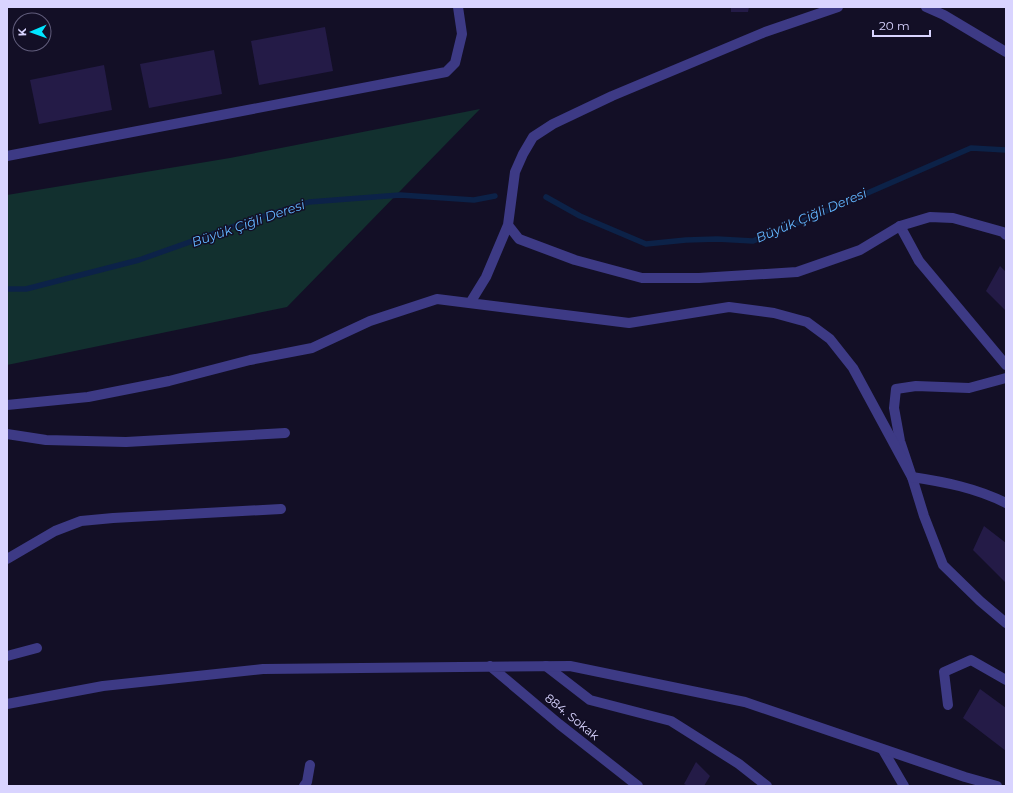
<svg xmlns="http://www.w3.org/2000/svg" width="1013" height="793" font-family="Montserrat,sans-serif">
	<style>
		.green { fill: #12302f }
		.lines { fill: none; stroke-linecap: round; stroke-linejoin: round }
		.stream { stroke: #0c2248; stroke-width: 5.5 }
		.building { fill: #241b47 }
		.lane { stroke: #3d3a85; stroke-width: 10 }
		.street { stroke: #3d3a85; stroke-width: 10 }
		.labels { text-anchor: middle; stroke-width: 3; stroke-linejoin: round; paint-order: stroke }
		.street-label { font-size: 12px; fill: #d9d4ff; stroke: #130f26 }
		.water-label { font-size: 13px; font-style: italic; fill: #62b6ff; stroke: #130f26 }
	</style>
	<rect width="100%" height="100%" fill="#130f26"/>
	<!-- green -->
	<path class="green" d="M480,109L287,307L7,365V195L230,158Z"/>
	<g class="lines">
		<!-- stream -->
		<path class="stream" d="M546,197L580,216L646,244L686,240L717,239L753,241L810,218L971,148L1006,150
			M7,289H26L139,260L246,222L309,202L400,195L474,200L495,196"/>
	</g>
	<!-- building -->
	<path class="building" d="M731,7H749L748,12H731Z
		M325,27L333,71L259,85L251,41Z
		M214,50L222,94L149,108L140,64Z
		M104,65L112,110L39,124L30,80Z
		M1000,266L1006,272V311L986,291Z
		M984,526L1006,543V583L973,550Z
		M980,689L1006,708V751L963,718Z
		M696,762L710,776L704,786H688L684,784Z"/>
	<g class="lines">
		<!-- lane -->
		<path class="lane" d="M900,226L919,261L1006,365
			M1006,378L969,388L916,386L896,389L894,408L900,441L912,477L924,516L943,565L980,601L1006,623
			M546,666L590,700L671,721L739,764L767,786
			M948,705L944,672L971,660L1006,680
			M883,750L904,786"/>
		<!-- street -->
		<path class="street" d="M838,7L765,32L612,96L553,124L533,137L523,154L515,172L508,225L519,239L575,260L642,278H699L797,272L860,250L900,226L930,217L953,218L1003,232L1006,235
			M926,7L944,15L1006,52
			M7,156L446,72L455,63L462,34L458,7
			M470,303L486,277L508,225
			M7,405L88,397L169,381L250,360L312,348L370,321L437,299L629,323L729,307L774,313L807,322L830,339L853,368L912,477C945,482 976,488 1006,503
			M7,434L46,440L126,442L285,433
			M7,559L55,531L81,521L113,518L281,509
			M7,656L37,648
			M490,666L559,724L638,786
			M7,704L103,686L263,669L570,666L745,702L965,777L997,786
			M304,786L307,782L310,765"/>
	</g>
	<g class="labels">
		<!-- street labels -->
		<g class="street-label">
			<text transform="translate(572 717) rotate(39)" y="4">884. Sokak</text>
		</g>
		<!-- water labels -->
		<g class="water-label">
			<text transform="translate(811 215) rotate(-23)" y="5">Büyük Çiğli Deresi</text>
			<text transform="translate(248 223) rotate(-19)" y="5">Büyük Çiğli Deresi</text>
		</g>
	</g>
	<!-- border -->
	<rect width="1013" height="793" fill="none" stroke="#d9d4ff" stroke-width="16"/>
	<!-- north arrow -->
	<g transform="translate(32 32) rotate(268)"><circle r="19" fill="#130f26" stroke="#625e7d"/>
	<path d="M0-3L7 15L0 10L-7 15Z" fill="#00e5ff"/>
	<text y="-6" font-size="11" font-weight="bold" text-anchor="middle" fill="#d9d4ff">K</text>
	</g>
	<!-- scale -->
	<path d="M873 30v6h57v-6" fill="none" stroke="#d9d4ff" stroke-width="2"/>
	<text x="879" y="30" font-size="12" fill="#d9d4ff" stroke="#130f26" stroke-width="3" paint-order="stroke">20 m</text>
</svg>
